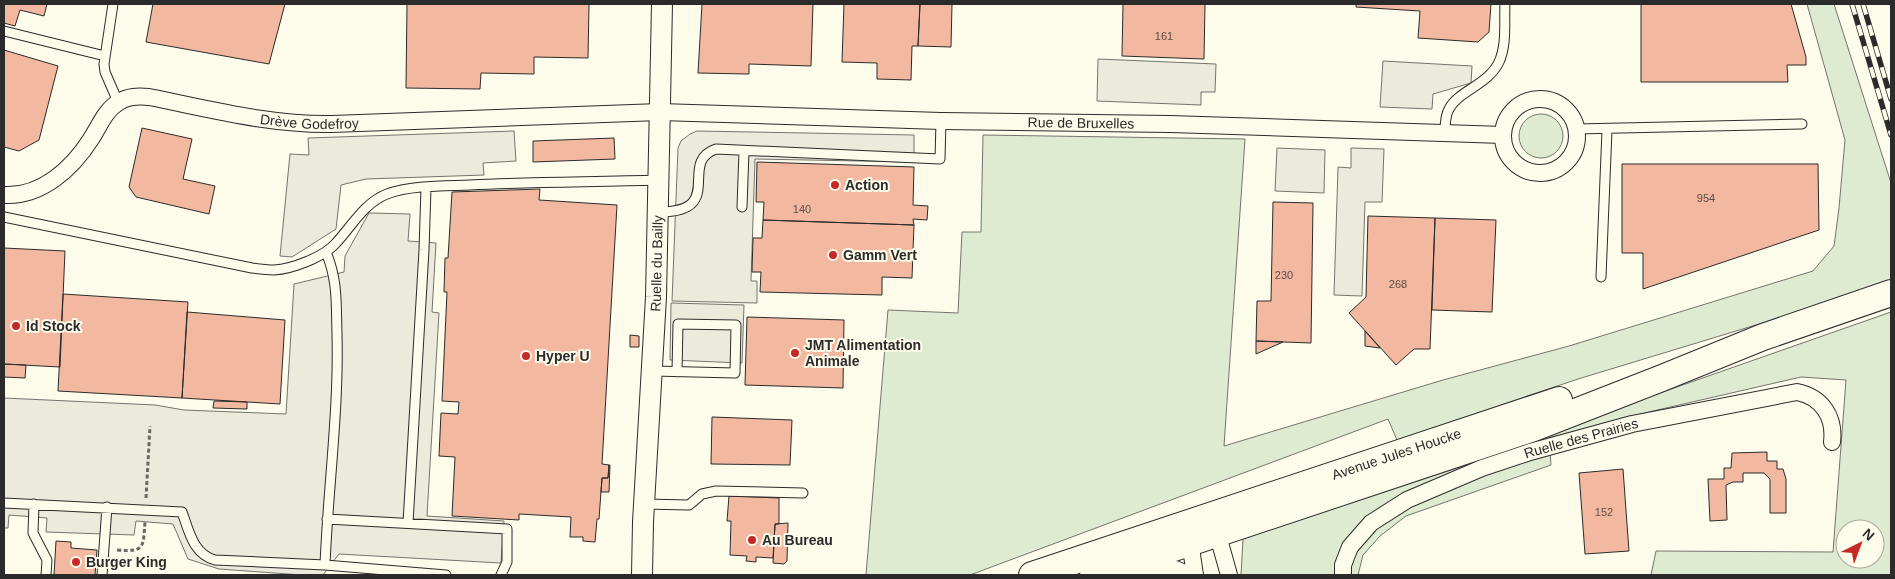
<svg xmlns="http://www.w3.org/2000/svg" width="1895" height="579" font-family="Arial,sans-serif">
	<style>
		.green { fill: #deebd1; stroke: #74746e; fill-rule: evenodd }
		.parking { fill: #eceadb; stroke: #74746e }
		.building { fill: #f2b8a0; stroke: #2b2b2b }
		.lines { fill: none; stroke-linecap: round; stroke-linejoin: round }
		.service-casing { stroke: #2b2b2b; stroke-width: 11 }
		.minor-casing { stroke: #2b2b2b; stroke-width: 18 }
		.tertiary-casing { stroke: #2b2b2b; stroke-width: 22 }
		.primary-casing { stroke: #2b2b2b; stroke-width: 28 }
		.path { stroke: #6a6964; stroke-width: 3; stroke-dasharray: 4 2.5; stroke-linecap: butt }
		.service { stroke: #fdfbea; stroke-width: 9 }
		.minor { stroke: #fdfbea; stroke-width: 16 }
		.tertiary { stroke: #fdfbea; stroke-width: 20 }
		.primary { stroke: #fdfbea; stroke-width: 26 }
		.rail-casing { stroke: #2b2b2b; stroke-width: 5.5 }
		.rail { stroke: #fdfbea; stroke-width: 4; stroke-dasharray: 11; stroke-linecap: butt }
		.poi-dot { fill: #c62828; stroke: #fdfbea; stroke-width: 2 }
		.labels { text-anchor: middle; stroke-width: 4; stroke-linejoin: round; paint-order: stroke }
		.number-label { font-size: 11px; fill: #5d4e48 }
		.street-label { font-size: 14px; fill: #2b2b2b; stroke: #fdfbea }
		.poi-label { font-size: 14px; font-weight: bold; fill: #2b2b2b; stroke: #fdfbea; text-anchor: start }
	</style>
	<rect width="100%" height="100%" fill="#fdfbea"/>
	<!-- green -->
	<path class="green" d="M1807,4H1834L1891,183V282L1815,307L1578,379L1397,440L1388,419L970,575H866L888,310L958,313L962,232H981L983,135L1245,139L1224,446L1443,380L1569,346L1813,271L1834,246L1839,208L1845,140Z
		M1519 136a22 22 0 1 1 44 0a22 22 0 1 1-44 0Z
		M1891,312V575H1651L1656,551L1833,552L1846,380L1801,377L1653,411L1549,438L1551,465L1406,516L1380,536L1363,555L1358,575H1241L1243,539ZM1845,529H1875V559H1845Z"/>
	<!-- parking -->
	<path class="parking" d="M1098,59L1216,64L1215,92H1201V105L1097,101Z
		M1383,61L1472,66L1471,83L1433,94L1432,109L1380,107Z
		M514,131L516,161L483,163L484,175L366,179L341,185L336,229L292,257L280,256L290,154L309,155L308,138Z
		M697,131L914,135V162L755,159L751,281H757V303L672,301L678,148L681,141L690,134Z
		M1277,148L1325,150L1324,193L1275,191Z
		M1351,148L1384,149L1382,202H1365L1362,296L1334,295L1338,167L1351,168Z
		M369,213L410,214L408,241L436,243L432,312L439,313L427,516L504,521L501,563L339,554L323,575H302L219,569L188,559L173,524L136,521L134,535L46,532L47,518L9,515L8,528H4V398L155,405L184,410L286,414L294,284L344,272L345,256Z
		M671,303L744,305L742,363L670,360Z"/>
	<!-- building -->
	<path class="building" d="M4,4H47L44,16L20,10L15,26L4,23Z
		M153,4H285L269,64L146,42Z
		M407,4H589L588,58L534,57V74L481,73L480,89L406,88Z
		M702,4H813L811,66L749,64V74H747L698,73Z
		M844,4H920L918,46H912L911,80L877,79V63L842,62Z
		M920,4H952L951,47L918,46Z
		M1123,4H1205L1204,59L1122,56Z
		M1356,4H1491L1489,32L1478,42L1418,38L1420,11L1356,7Z
		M1641,4H1791L1806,57V65H1787L1788,82H1641Z
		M4,50L58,66L39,140L19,151L4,147Z
		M142,128L192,139L183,179L215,186L209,214L136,197L129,187Z
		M614,138L615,159L533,162V141Z
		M757,162L914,167L913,205L928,206L927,220L913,219L914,225L763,220L764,202H756Z
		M1622,164H1818L1819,230L1643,289V253H1622Z
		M540,189L539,200L617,205L602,464L609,465L608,478H602L599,519H597L595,542L583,541V537H570L571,517L519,514V520L452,516L455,457L439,456L441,413L458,414L459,402L442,401L447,292H444L445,258H448L452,192Z
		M1273,202L1313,203L1311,343L1256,341L1257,301H1271Z
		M1368,216L1435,218L1430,349H1414L1396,365L1349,313L1366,297Z
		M1435,218L1496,220L1492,312L1432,310Z
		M763,220L914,225L912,278L882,277V295L760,292L761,272H752L753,238H762Z
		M4,248L65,251L60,367L4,364Z
		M63,294L188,302L182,398L58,391Z
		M187,312L285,320L280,404L182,398Z
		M747,317L844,320L843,388L745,385Z
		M1365,331L1380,348L1365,346Z
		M630,335L639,336V347H630Z
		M1256,341L1283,342L1256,354Z
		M4,364L26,365L25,378L4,377Z
		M214,401L247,402V409L213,408Z
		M712,417L792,420L790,465L711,464Z
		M1767,452V461H1777V469H1783L1786,479V513H1770V479L1764,473H1743V482H1733L1726,485L1727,520L1710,521L1708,479H1724V468H1731L1732,453Z
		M609,465H610L609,492H601L602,478H608Z
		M1623,469L1629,551L1585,554L1579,473Z
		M729,496L779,498V524H775L773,558L756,557V562L746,561L747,556L730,555L731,521H727Z
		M788,523L787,561L784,564L773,563L775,524Z
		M56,541L71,542V548L97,550L95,575H54Z"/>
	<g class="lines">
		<!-- service casing -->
		<g class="service-casing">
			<path id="service" d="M113,4L104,64L105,72L118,102
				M4,31L105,56
				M1576,129L1802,124
				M1445,132C1445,125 1445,116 1449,109C1458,91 1488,85 1499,62C1507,45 1504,22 1505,4
				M742,207L744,151
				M659,212C727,212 677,162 716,149L940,159L941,121
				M4,217L252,268C259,269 267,270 274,270C292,269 324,257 336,243C352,226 364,203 387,194C411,185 445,186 470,185C533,182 596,182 659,180
				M1601,277L1607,130
				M653,371L735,373L736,325L678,324L677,372
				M4,503L182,512C189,531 193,554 215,560L325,565L446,575
				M34,504L33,533L47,560L46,575
				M644,504L689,505L702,494L716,491L803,493
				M327,519L507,529V562L501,575
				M408,523L424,250L426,188
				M325,565C328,488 339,411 337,334C336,303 338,281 326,252
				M102,575L107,507"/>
		</g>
		<!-- minor casing -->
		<g class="minor-casing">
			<g id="minor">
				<circle cx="1540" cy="136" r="37"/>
				<path id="s1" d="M4,195C41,197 72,169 91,139C99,127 105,110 119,102C128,96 138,96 149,97C210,109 269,125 332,124L660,112L941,121L1170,124L1503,135"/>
				<path d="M1215,525L1229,575"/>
				<path d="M1192,533V555L1195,575"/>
				<path d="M1139,570C1156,567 1172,564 1187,575"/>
				<path id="s2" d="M1343,575V565L1350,547L1371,523L1407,500L1482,468L1530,452L1632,424L1797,392C1822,397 1835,417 1832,442"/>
			</g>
		</g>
		<!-- tertiary casing -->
		<g class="tertiary-casing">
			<g id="tertiary">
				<path id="s3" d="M642,575L643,522L656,297L662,4"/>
			</g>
		</g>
		<!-- primary casing -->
		<g class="primary-casing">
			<g id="primary">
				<path id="s4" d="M1032,575L1559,400"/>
				<path d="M1093,575L1534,428L1662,378L1763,337L1891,293"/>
			</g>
		</g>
		<!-- path -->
		<path class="path" d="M146,498L150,426
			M117,550C145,552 143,548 145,522"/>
		<!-- service -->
		<use href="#service" class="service"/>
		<!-- minor -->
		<use href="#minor" class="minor"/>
		<!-- tertiary -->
		<use href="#tertiary" class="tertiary"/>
		<!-- primary -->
		<use href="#primary" class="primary"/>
		<!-- rail casing -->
		<g class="rail-casing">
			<path id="rail" d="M1852,4L1891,135
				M1863,4L1891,99"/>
		</g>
		<!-- rail -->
		<use href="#rail" class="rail"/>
	</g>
	<!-- markers -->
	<g class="poi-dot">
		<circle cx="835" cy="185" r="5"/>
		<circle cx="833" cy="255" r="5"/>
		<circle cx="16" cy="326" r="5"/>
		<circle cx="795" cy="353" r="5"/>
		<circle cx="526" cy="356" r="5"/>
		<circle cx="752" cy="540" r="5"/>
		<circle cx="76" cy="562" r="5"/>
	</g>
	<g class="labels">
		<!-- number labels -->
		<g class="number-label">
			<text x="1164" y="40">161</text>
			<text x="1706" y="202">954</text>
			<text x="802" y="213">140</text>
			<text x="1284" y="279">230</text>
			<text x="1398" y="288">268</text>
			<text x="1604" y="516">152</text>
		</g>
		<!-- street labels -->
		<g class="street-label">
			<text dy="5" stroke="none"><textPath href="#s1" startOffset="349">Drève Godefroy</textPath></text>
			<text dy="5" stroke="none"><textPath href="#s1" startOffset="1121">Rue de Bruxelles</textPath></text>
			<text dy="5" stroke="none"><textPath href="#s3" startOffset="312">Ruelle du Bailly</textPath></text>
			<text dy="5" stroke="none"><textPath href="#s2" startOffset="289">Ruelle des Prairies</textPath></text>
			<text dy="5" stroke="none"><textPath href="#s4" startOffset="384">Avenue Jules Houcke</textPath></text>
		</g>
		<!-- poi labels -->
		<g class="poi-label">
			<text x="845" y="190">Action</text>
			<text x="843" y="260">Gamm Vert</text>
			<text x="26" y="331">Id Stock</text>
			<text x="805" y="350">JMT Alimentation<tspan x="805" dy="16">Animale</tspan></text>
			<text x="536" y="361">Hyper U</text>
			<text x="762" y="545">Au Bureau</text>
			<text x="86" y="567">Burger King</text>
		</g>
	</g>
	<!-- border -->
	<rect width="1895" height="579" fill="none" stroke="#2b2b2b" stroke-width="10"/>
	<!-- north arrow -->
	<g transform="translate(1860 544) rotate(42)"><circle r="24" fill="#fdfbea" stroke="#a9a89e"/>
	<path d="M0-4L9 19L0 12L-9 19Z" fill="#c62828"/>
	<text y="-8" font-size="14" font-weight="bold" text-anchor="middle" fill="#2b2b2b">N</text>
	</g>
</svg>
